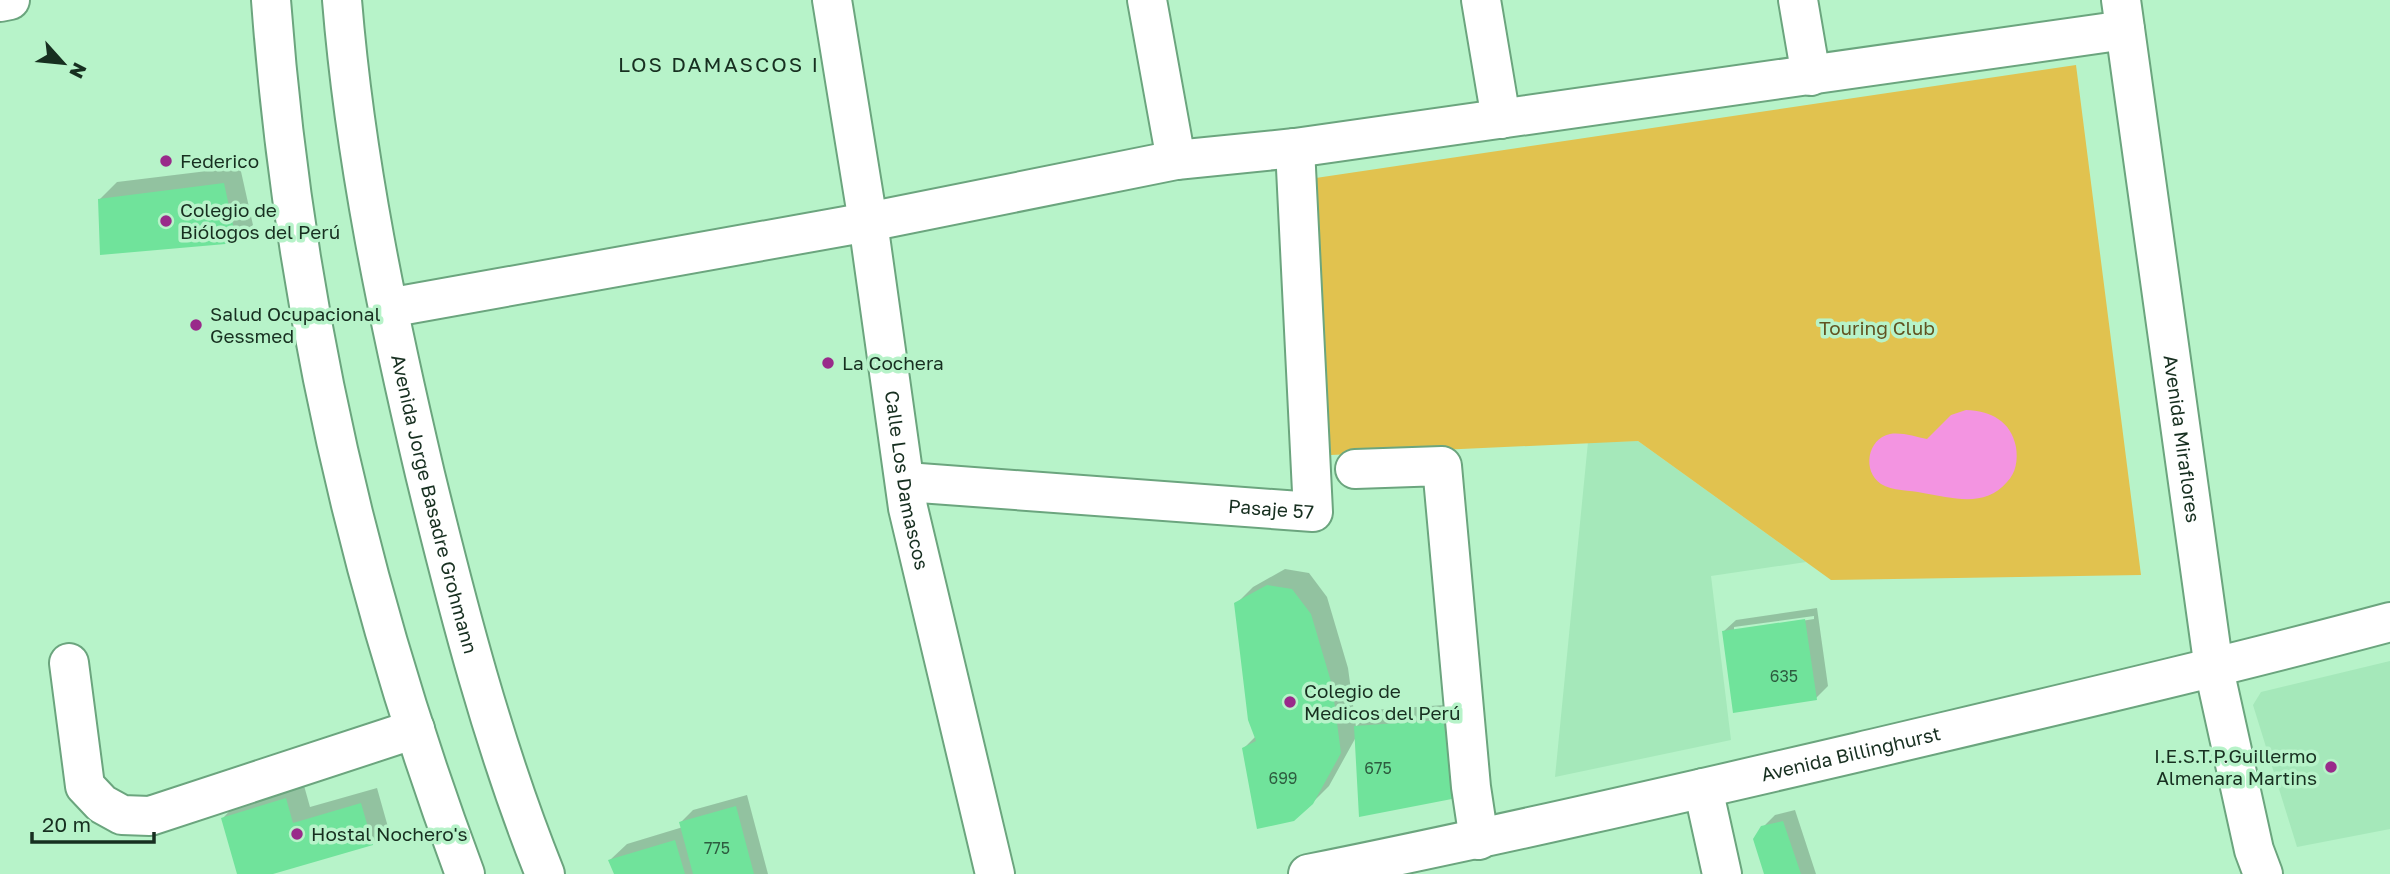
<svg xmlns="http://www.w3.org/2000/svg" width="2390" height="874" font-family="'Golos Text',sans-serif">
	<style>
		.built { fill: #a5e8ba }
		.green { fill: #e1c24f }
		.water { fill: #f394e1 }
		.shadow { fill: #0003; fill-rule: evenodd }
		.building { fill: #70e39b }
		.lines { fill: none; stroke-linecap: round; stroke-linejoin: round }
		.street-casing { stroke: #6ba57e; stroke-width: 42 }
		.secondary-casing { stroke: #6ba57e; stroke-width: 42 }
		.highway-casing { stroke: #6ba57e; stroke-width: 42 }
		.street { stroke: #fff; stroke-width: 38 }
		.secondary { stroke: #fff; stroke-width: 38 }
		.highway { stroke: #fff; stroke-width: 38 }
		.poi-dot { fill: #992a8a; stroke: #b7f3c9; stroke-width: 2.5 }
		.labels { text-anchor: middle; stroke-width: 7; stroke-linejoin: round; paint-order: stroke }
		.number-label { font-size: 16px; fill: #2d5c3f }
		.poi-label { font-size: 19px; fill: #172f20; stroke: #b7f3c9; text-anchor: start }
		.park-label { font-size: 19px; fill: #615321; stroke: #b7f3c9 }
		.street-label { font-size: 19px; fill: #172f20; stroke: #b7f3c9 }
		.neighbourhood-label { font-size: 21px; letter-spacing: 2px; fill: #172f20; stroke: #b7f3c9 }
	</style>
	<rect width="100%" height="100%" fill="#b7f3c9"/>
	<!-- built -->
	<path class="built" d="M1638,441L1806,562L1711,576L1731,740L1555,777L1588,442Z
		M2390,661V829L2297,847L2253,705L2261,692Z"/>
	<!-- green -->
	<path class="green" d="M2076,65L2141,575L1831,580L1638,441L1331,455L1309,179Z"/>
	<!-- water -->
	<path class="water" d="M1966,410C1991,411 2011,421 2016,447C2018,460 2016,473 2007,482C1985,508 1953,498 1923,493C1910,490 1892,491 1881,484C1862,471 1867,439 1890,434C1902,432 1916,437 1927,439L1951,415Z"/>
	<!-- shadow -->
	<path class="shadow" d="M240,167L253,225L236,241L100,199L117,182Z
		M1285,569L1309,573L1327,597L1348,668L1356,727L1372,710L1459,704L1473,779L1356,737L1329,786L1312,803L1244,748L1256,736L1236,604L1253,587Z
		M1817,608L1828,686L1816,698L1724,631L1736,620ZM1814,616V619L1734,631V627Z
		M303,782L310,807L377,788L388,827L372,843L266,874H239L223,818L239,801Z
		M747,795L768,874H616L610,860L627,844L683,827L681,822L693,810Z
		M1795,810L1816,874H1766L1763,827L1775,815Z"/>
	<!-- building -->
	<path class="building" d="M224,183L237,243L100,255L98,199Z
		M1267,585L1292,589L1311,614L1332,685L1341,753L1313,804L1294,821L1257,829L1242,748L1256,741L1248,720L1234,603Z
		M1805,619L1817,700L1733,713L1722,631Z
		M1443,720L1457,798L1359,817L1354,726Z
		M286,798L293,823L361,803L373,845L273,874H237L221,818Z
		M736,806L754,874H693L679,822Z
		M1783,821L1801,874H1764L1753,839L1761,826Z
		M675,840L685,874H614L608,860Z"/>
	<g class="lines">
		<!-- street casing -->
		<g class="street-casing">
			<g id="street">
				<path id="s1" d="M832,0L868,222L908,508L995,874"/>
				<path d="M1147,0L1176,160"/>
				<path d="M1481,0L1501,119"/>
				<path d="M1798,0L1811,76"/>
				<path d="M0,2L10,0"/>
				<path d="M388,308L868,222L1176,160L1295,148L2125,30"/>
				<path d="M1355,469L1442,466L1471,787L1479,840"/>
				<path id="s2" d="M906,482L1313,512L1295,148"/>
				<path d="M69,663L85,786L102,804L122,815L150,816L415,729"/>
				<path d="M1703,788L1722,874"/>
			</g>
		</g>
		<!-- secondary casing -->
		<g class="secondary-casing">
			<g id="secondary">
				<path id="s3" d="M2121,0L2214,669L2254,850L2263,874"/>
				<path id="s4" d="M1308,874C1493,837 1675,795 1859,752C2036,710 2214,669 2390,622"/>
			</g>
		</g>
		<!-- highway casing -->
		<g class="highway-casing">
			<g id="highway">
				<path d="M271,0C293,300 360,593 465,874"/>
				<path id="s5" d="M342,0C355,161 388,317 425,474C458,609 493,745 545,874"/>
			</g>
		</g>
		<!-- street -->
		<use href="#street" class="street"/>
		<!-- secondary -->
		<use href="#secondary" class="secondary"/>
		<!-- highway -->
		<use href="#highway" class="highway"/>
	</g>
	<!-- markers -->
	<g class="poi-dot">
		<circle cx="166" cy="161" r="7"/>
		<circle cx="166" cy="221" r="7"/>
		<circle cx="196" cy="325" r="7"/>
		<circle cx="828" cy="363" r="7"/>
		<circle cx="1290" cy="702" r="7"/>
		<circle cx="2331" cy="767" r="7"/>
		<circle cx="297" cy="834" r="7"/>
	</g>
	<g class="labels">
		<!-- number labels -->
		<g class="number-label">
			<text x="1784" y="682">635</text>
			<text x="1378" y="774">675</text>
			<text x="1283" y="784">699</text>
			<text x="717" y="854">775</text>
		</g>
		<!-- poi labels -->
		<g class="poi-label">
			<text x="180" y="168">Federico</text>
			<text x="180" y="217">Colegio de<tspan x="180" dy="22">Biólogos del Perú</tspan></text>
			<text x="210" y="321">Salud Ocupacional<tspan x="210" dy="22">Gessmed</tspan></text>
			<text x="842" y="370">La Cochera</text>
			<text x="1304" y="698">Colegio de<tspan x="1304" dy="22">Medicos del Perú</tspan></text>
			<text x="2317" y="763" text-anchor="end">I.E.S.T.P.Guillermo<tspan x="2317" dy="22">Almenara Martins</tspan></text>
			<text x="311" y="841">Hostal Nochero's</text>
		</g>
		<!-- park labels -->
		<g class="park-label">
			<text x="1877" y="335">Touring Club</text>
		</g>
		<!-- street labels -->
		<g class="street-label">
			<text dy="7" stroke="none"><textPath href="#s3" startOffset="443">Avenida Miraflores</textPath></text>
			<text dy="7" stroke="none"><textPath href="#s1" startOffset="486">Calle Los Damascos</textPath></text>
			<text dy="7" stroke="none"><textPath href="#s5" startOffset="513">Avenida Jorge Basadre Grohmann</textPath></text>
			<text dy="7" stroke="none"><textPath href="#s2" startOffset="366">Pasaje 57</textPath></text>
			<text dy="7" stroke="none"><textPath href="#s4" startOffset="556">Avenida Billinghurst</textPath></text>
		</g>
		<!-- neighbourhood labels -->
		<g class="neighbourhood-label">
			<text x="719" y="72">LOS DAMASCOS I</text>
		</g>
	</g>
	<!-- north arrow -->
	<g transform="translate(63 63) rotate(117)" stroke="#b7f3c9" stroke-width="5" paint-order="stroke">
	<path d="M0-5L12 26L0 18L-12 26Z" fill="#172f20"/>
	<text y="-10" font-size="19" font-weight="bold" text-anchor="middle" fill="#172f20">N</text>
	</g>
	<!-- scale -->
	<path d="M32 832v10h122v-10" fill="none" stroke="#172f20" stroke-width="3.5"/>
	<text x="42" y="832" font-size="21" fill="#172f20" stroke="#b7f3c9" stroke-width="5" paint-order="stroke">20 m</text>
</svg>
